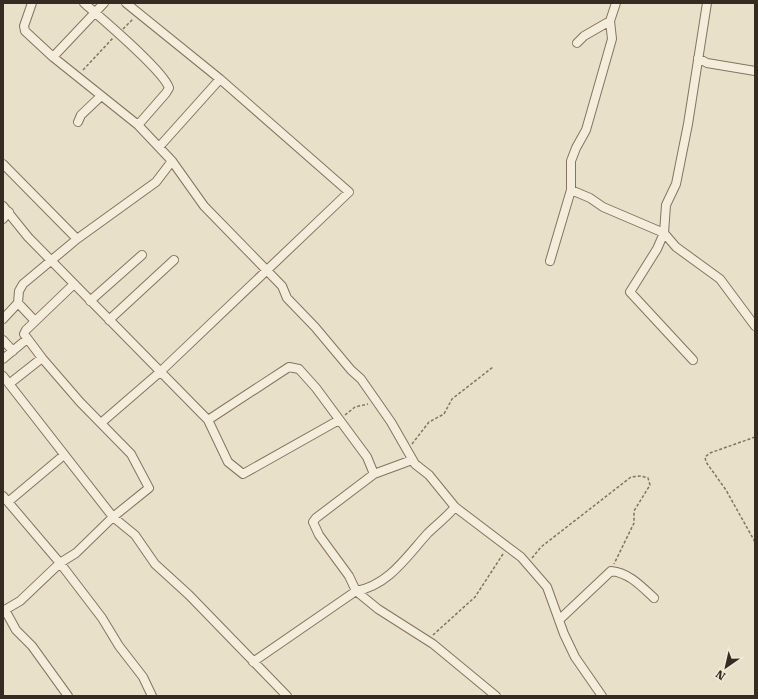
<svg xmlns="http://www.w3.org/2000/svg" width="758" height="699" font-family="'Roboto Serif',serif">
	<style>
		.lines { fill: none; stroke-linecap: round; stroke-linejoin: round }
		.minor-casing { stroke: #847360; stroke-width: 10 }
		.path { stroke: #847360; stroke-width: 1.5; stroke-dasharray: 3 2; stroke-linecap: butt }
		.minor { stroke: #f5eddb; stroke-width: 8 }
	</style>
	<rect width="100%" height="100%" fill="#e9e0c9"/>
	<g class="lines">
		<!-- minor casing -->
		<g class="minor-casing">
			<path id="minor" d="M32,3L24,26L25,31L53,57L138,125L172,161L204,206L282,286L287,298L315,327L351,370L361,379L391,422L415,464L429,475L455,507L521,557L547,587L564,634L575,657L602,696
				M84,3C101,18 164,71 169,88L166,93L138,125
				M707,3L688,124L676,184L666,205L664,233L676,247L720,279L755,326
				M577,43L584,36L610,21L616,3
				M53,57L104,3
				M698,58L707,63L755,71
				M78,122L81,115L101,96
				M159,147L220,79
				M3,164L77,239
				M571,190L590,198L603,207L664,233L657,249L630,292L693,360
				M3,206L28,237L208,420L228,462L243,474L339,420
				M3,219L9,212
				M550,261L571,190V161L576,148L586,130L612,39L610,21
				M90,301L142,255
				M18,303L35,321
				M3,319L18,303L19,291L23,284L77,239L156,182L172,161
				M109,320L174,260
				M3,340L13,351
				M3,359L27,339
				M3,376L113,517L135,535L155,564L189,595L287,696
				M9,384L42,358
				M208,420L289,367L299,369L316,388L367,457L374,474L316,518L313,522L319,535L349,576L356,591L378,609L433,644L496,696
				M101,423L160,372L349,192L220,79L126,3
				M374,474L412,460
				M3,496L60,563L102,618L119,646L143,677L152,696
				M8,502L64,455
				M5,610L16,630L32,646L68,696
				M3,611L20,601L60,563L76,553L113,517L149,488L131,454L80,402L42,358L24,334L26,330L74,284
				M559,620L611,571C629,573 640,585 654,598
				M253,662L356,591C389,585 407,556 428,533C437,524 447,517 455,507"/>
		</g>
		<!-- path -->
		<path class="path" d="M123,29L133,19
			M83,70L113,38
			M345,415L355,407L368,404
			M755,437L710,453L705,457L706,462L726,490L755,542
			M412,444L429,422L444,414L452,399L493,367
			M532,558L541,547L631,477L641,476L648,478L650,485L634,511V523L614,564
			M433,635L475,597L503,554"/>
		<!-- minor -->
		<use href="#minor" class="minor"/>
	</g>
	<!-- border -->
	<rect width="758" height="699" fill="none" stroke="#362b22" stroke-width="8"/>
	<!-- north arrow -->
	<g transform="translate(726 667) rotate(214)" stroke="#f2ead8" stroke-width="3" paint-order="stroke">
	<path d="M0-3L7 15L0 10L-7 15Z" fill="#362b22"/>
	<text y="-6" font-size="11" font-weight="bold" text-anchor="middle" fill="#362b22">N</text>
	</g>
</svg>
